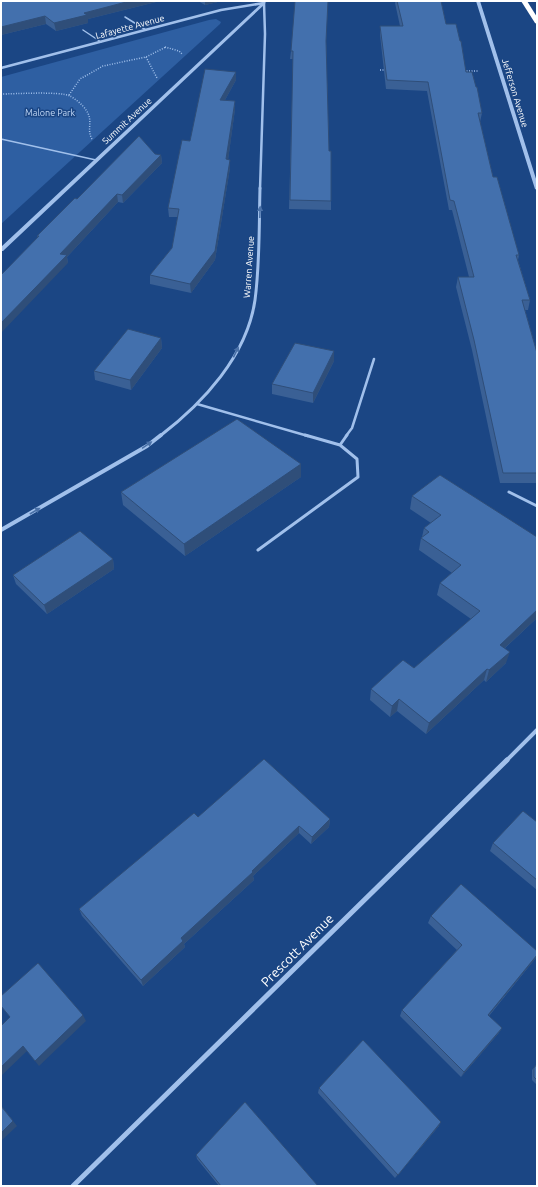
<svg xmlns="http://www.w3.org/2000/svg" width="538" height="1187" font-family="Ubuntu,sans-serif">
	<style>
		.green { fill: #2e5fa2 }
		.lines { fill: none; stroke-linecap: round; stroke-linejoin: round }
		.path { stroke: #a1c0eb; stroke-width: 1.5; stroke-dasharray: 1 1.5; stroke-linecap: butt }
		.service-far2 { stroke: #a1c0eb; stroke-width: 1.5 }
		.service-far1 { stroke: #a1c0eb; stroke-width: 2.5 }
		.service { stroke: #a1c0eb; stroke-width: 3 }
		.minor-far3 { stroke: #a1c0eb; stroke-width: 2.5 }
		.minor-far2 { stroke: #a1c0eb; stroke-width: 3 }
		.minor-far1 { stroke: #a1c0eb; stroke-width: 4 }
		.minor { stroke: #a1c0eb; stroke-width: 5 }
		.tertiary { fill: #a1c0eb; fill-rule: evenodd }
		.motorway { fill: #fff; fill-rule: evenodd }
		.wall { fill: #3a6095 }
		.shaded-wall { fill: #2f4e79 }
		.building { fill: #4370ad; stroke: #2f4e79 }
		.oneway { fill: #4a71a8 }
		.labels { text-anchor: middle; stroke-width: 3; stroke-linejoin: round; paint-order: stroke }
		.far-street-label { font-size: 9px; fill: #fff; stroke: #1b4684 }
		.far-park-label { font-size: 9px; fill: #c5dbf8; stroke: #1b4684 }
		.near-street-label { font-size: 13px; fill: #fff; stroke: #1b4684 }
	</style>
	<rect width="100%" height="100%" fill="#1b4684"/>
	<!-- green -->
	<path class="green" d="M216,19L221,22L220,24L1,224V77L209,20Z"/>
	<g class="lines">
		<!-- path -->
		<path class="path" d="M165,47L179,51L182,54
			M146,57L157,78
			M380,70H387
			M464,71H479
			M1,94C14,94 60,91 70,96C74,98 83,105 86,110C94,121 86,129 92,139
			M69,95L80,79L103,66L146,57L166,47"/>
		<!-- service-far2 -->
		<path class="service-far2" d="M125,17L146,30
			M83,30L101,42
			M1,139L96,160"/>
		<!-- service-far1 -->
		<path class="service-far1" d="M197,404L308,436
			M346,436L352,428L374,359"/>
		<!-- service -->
		<path class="service" d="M340,445L347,435
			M509,492L537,506
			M258,550L358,477L357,459L340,445L305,435"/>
		<!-- minor-far3 -->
		<path class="minor-far3" d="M1,68L221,10L264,3L265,34L260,189"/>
		<!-- minor-far2 -->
		<path class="minor-far2" d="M160,436C203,403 247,356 255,300C260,263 259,225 260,188"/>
		<!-- minor-far1 -->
		<path class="minor-far1" d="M1,530L147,446L161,435
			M506,761L537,730"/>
		<!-- minor -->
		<path class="minor" d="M73,1186L507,760"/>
		<!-- tertiary -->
		<path class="tertiary" d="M262,1H266L265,4L3,251H1V247L262,3Z
			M476,1H480L537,182V190L535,189Z"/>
		<!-- motorway -->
		<path class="motorway" d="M521,1H527L537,17V24L535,23Z"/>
	</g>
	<!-- wall -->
	<path class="wall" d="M1,1H160L88,19V23L56,31L46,24L1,35Z
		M198,1H222L205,5Z
		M396,1H441L446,24L460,41L466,72L476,87L482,113L480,122L493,177L519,255L518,260L530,300L528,310H525L537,353V483H500L472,350L456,287L458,277H469L452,210H449L427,91L386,89L380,35V26H400L395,3Z
		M326,41L329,151L331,201V210L289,209L293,59H290L291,51Z
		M236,72V80L225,100L235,101V109L228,160H230V168L215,260L191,293L150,284V275L172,248L178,217H169L168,208L190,141Z
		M155,154L161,155L162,163L123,203L118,202L67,257L68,263L38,238L37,236L77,199Z
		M161,338L162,348L131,390L95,380L94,371Z
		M334,361L313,403L272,394V384Z
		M301,477L185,556L123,505L121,492Z
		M412,496L537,537V618L505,648L506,663L486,682L484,680L426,734L397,711L390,717L370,700L371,689L414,668L471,619L437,595L440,583L452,573L419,550L421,538L422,537L424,528L431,523L410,509Z
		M113,559L114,569L47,614L16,584L13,575Z
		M198,817L330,819L329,827L311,844L299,833L253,876L254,880L184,944L185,947L143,986L82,916L79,909Z
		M537,822V890L490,851L493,843Z
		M431,916L537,951V956L535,959L489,1016L502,1028L498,1034L461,1077L400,1016L402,1010L457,950L428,923Z
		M537,1064V1085L532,1080V1070Z
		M319,1088L439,1126L395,1178L318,1093Z
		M196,1155L318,1186H219L197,1159Z"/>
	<!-- shaded-wall -->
	<path class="shaded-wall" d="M130,1H160L88,19V23L56,31L54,23L84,13Z
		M205,1H222L205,5Z
		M45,16L46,24L1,35V27Z
		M236,72V80L220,109V100Z
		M235,101V109L227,168L226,159Z
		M161,155L162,163L123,203L122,195Z
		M230,160V168L215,260L191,293L190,284Z
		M117,194L118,202L67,257L68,263L1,333V323L60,254Z
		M161,338L162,348L131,390L130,380Z
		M334,351V361L313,403V393Z
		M301,464V477L185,556L184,544Z
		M113,559L114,569L47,614L44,605Z
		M537,610V618L496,656L500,645Z
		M510,652L506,663L486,682L489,670Z
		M487,669L484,680L426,734L429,723Z
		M399,699L397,711L390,717L392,706Z
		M330,819L329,827L311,844L312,837Z
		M299,826V833L253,876L254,880L184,944L185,947L143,986L141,980L181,938Z
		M537,955L535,959L484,1021L488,1015Z
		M83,1015L86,1021L39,1066L35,1061Z
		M502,1028L498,1034L461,1077L464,1072Z
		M23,1046L27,1051L1,1076V1067Z
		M1,1105L17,1126L1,1141Z
		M441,1122L439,1126L395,1178L398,1175Z"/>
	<!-- building -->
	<path class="building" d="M1,1H130L84,13L87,15L54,23L45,16L1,27Z
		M295,1H328L326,41L329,151H331V201L290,200L293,51H291Z
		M397,1H441L446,24H456L460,41H461L466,72H472L476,87H477L482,113H478L493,177H497L519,255H516L530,300H522L537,353V473H503L474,340L458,277H474L454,201L450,200L428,82L387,80L380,26H403Z
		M205,69L236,72L220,100L235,101L226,159L230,160L215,251L190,284L150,275L172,248L179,209L168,208L182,140L190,141Z
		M139,136L155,154L161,155L122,195L117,194L60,254L67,255L1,323V275L39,236H37L75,198L77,199Z
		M128,329L161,338L130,380L94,371Z
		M295,343L334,351L313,393L272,384Z
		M237,419L301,464L184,544L121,492Z
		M440,475L537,537V610L500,645L510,652L489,670L487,669L429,723L399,699L392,706L371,689L403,660L414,668L480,611L440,583L461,565L421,538L429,532L424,528L441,515L412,496Z
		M80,531L113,559L44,605L13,575Z
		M264,759L330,819L312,837L299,826L252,871L253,872L181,938L183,941L141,980L79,909L194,813L198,817Z
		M523,811L537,822V880L493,843Z
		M461,884L537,951V955L488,1015L502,1028L464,1072L402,1010L462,945L431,916Z
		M38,963L83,1015L35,1061L23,1046L1,1067V1026L10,1017L1,1006V996Z
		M363,1040L441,1122L398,1175L319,1088Z
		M537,1064V1080L534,1077V1068Z
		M245,1102L318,1186H221L196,1155Z
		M1,1106L13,1121L1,1133Z"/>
	<!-- one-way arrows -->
	<defs><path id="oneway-solid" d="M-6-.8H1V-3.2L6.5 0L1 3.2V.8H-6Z"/></defs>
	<g class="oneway">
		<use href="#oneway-solid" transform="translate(260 212) rotate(-88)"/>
		<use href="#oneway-solid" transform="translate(236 352) rotate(-64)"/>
		<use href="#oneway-solid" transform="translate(147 445) rotate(-34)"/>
		<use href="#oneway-solid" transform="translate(35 511) rotate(-30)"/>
	</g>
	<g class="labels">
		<!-- far-street labels -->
		<g class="far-street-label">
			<text transform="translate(130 27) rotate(-15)" y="3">Lafayette Avenue</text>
			<text transform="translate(515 93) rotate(73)" y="3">Jefferson Avenue</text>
			<text transform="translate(127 121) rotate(-43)" y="3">Summit Avenue</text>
			<text transform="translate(249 267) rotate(-86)" y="3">Warren Avenue</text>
		</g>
		<!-- far-park labels -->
		<g class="far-park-label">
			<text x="50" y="116">Malone Park</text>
		</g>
		<!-- near-street labels -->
		<g class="near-street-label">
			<text transform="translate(297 950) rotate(-45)" y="5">Prescott Avenue</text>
		</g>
	</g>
	<!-- border -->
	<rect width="538" height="1187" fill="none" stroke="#ffffff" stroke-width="4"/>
</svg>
